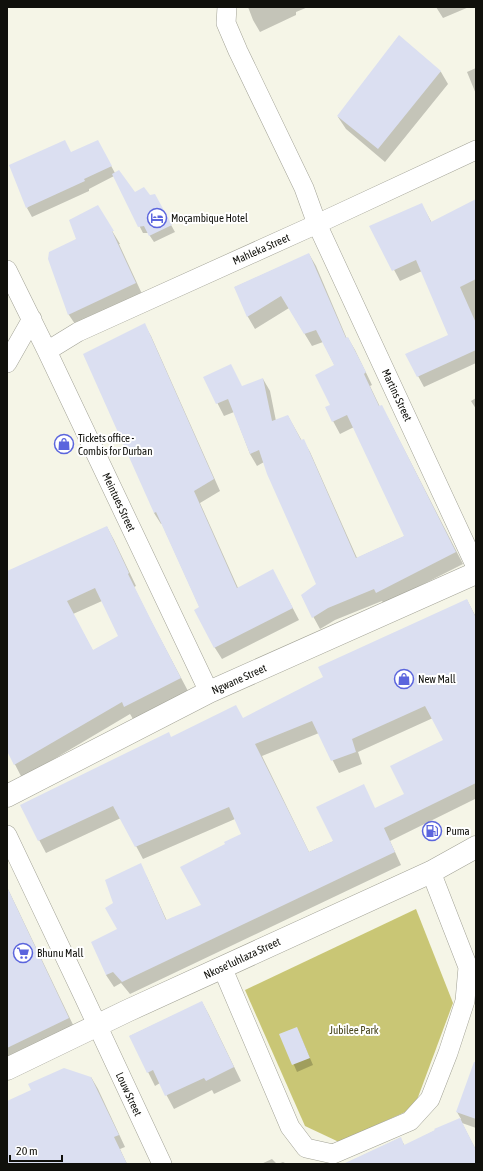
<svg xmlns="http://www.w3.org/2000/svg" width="483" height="1171" font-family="'Asap Condensed',sans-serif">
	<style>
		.green { fill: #c9c675 }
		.shadow { fill: #0003; fill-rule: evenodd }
		.building { fill: #dbdff1; fill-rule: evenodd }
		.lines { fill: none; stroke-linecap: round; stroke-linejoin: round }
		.minor-casing { stroke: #a2a296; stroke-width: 20 }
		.major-casing { stroke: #a2a296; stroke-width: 23 }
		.minor { stroke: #fff; stroke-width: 19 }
		.major { stroke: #fff; stroke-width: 22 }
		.labels { text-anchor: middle; stroke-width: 4; stroke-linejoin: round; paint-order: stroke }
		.poi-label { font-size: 11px; fill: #10100b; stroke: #fff; text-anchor: start }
		.street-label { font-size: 11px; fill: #10100b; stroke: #fff }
		.park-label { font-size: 11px; fill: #46441a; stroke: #fff }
	</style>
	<rect width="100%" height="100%" fill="#f5f5e7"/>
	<!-- green -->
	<path class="green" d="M416,909L453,1003L414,1108L339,1142L305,1126L245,990Z"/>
	<!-- shadow -->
	<path class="shadow" d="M248,7H308L296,12V15L260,32L253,20Z
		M436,7H469L443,18Z
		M399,36L441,72L448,84L385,162L346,129L338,117Z
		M476,68V94L467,72Z
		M103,151L115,173L134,194L149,196L158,202L175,232L154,242L148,233H143L114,176L89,189V191L32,217L27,208L71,153Z
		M476,200V363L424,387L418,376L450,335L422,271L400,281L371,227L422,205L432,223Z
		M97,206L120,244H119L143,296L77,327L69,315L49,259L77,239Z
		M309,254L316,266L347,339L348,338L355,350L372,385L370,386L380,407L388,418L463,564L384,604L382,601L335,620L320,629L302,596L317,584L264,462L257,466L250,454L234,412L224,416L204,377L242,387L263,379L270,391L276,421L288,416L302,441L303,440L310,452L357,558L405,536L354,427L340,434L326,408L332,405L335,366L323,342L312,346L289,308L255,329L248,317L235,287Z
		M144,324L151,336L220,491L200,503L238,588L279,582L299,620L222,659L215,648L200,608L162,524H161L154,513Z
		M476,398V409L471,401Z
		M107,527L114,540L136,586L134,587L152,623L188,691L133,719L130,714L22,778L7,749V572ZM102,601L120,637L93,651L73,614Z
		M467,600L476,617V802L475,799L390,841L401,865L130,994L121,983L114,987L106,975L118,930L114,904L140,865L147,877L167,921L203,905L226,844L242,834L235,819L143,859L121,818L46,853L21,806L171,738L243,719L324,678ZM433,718L444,740L406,795L375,809L334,841L309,852L262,756L319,733L339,773L362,764L358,752Z
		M7,887L76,1031L7,1064Z
		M202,1002L209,1015L241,1081L214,1094L212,1090L174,1109L160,1083L155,1086L130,1036Z
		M281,1035H300L313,1065L297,1072Z
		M476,1060V1128L462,1123L476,1150V1164H345L400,1138L405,1146L436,1130L461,1119L457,1112Z
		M91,1077L98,1089L125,1147L120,1149L127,1164H8L7,1102Z
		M272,1159L277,1164L283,1162L287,1164H261Z"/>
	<!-- building -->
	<path class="building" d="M399,35L441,71L378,149L337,116Z
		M65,140L71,152L98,140L112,166L84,179L85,181L26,208L9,165Z
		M119,170L135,192L144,187L150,195L155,194L172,225L149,236L144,226L138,227L112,174Z
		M476,199V279L460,287L476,323V350L417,377L405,354L448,335L416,260L392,271L369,226L422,203L431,222Z
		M98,205L114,231H112L136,283L68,315L48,259L49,252L76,239L69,220Z
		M309,253L346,338L348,337L366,372L364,374L379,406L382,405L456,552L376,593L374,589L328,608L312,618L301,595L316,584L267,474L259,450L250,454L228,399L216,404L203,377L231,364L242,386L263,378L272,421L288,415L301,440L304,439L356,558L404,536L347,415L332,422L325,407L330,405L315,375L334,365L316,330L304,334L281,296L247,317L234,287Z
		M145,323L214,479L194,491L237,588L273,569L293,608L214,648L194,610L199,607L156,512L154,513L83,354Z
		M107,526L129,573L128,574L151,620L181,678L124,707L122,702L14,765L7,751V571ZM95,588L118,636L93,650L67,601Z
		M467,599L476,618V783L384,828L395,852L122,982L113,972L106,975L91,942L117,929L105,908L113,903L105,880L141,863L166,920L201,905L180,867L225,844L224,842L241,834L229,807L135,847L113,806L38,841L20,805L169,732L171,737L236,705L243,718L323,677L318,667ZM425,706L443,740L390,766L404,794L375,808L364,784L316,807L333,841L309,852L255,744L312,721L331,761L356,752L352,739Z
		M7,887L69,1018L7,1048Z
		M202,1001L234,1067L206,1081L204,1078L165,1096L153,1070L147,1073L129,1036Z
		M297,1027L310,1058L292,1065L279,1034Z
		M474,1062H476V1119L456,1112Z
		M64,1068L91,1077L119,1135L114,1137L127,1164H7V1101L31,1090L28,1084Z
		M460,1118L476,1150V1164H343L401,1137L404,1145L435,1130L434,1129Z"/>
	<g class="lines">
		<!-- minor casing -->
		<g class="minor-casing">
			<path id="minor" d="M227,7L226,23L238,51L304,188L317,224L476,567
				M7,270L47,351L209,692
				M47,351L78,332L317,224L476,150
				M7,363L32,319
				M7,835L84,997L162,1164
				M222,967L290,1127L306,1148L333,1154L410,1121L430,1099L448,1053L465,1001L468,967L431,872"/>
		</g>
		<!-- major casing -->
		<g class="major-casing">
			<path id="major" d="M7,796L209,692L476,573
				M7,1069L127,1011L431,872L476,847"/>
		</g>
		<!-- minor -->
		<use href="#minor" class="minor"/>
		<!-- major -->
		<use href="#major" class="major"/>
	</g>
	<!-- icons -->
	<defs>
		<g id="hotel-ring" transform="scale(1)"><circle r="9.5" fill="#fff" stroke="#5b65dd" stroke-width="1.5"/><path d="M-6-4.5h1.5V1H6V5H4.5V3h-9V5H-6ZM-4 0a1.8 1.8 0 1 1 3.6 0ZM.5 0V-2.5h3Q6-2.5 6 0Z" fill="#5b65dd"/></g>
		<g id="shop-ring" transform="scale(1)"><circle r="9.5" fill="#fff" stroke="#5b65dd" stroke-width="1.5"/><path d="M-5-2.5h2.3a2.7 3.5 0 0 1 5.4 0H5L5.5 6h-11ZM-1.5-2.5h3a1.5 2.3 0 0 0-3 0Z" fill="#5b65dd"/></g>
		<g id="fuel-ring" transform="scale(1)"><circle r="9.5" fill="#fff" stroke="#5b65dd" stroke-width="1.5"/><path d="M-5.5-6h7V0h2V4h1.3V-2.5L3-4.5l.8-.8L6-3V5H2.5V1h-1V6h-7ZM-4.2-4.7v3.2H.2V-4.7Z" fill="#5b65dd"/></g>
		<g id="supermarket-ring" transform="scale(1)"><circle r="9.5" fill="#fff" stroke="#5b65dd" stroke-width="1.5"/><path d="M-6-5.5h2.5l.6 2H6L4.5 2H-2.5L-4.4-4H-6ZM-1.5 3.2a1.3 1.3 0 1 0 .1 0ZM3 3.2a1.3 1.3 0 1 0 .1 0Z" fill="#5b65dd"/></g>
	</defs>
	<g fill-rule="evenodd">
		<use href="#hotel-ring" x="157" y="218"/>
		<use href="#shop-ring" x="64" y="444"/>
		<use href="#shop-ring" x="404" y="679"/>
		<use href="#fuel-ring" x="432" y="831"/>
		<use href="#supermarket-ring" x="23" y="953"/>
	</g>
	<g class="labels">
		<!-- poi labels -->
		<g class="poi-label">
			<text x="171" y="222">Moçambique Hotel</text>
			<text x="78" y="442">Tickets office -<tspan x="78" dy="13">Combis for Durban</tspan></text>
			<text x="418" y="683">New Mall</text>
			<text x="446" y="835">Puma</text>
			<text x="37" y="957">Bhunu Mall</text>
		</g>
		<!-- street labels -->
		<g class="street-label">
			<text transform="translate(261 249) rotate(-24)" y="4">Mahleka Street</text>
			<text transform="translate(397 395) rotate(65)" y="4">Martins Street</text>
			<text transform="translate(119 502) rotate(65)" y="4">Meintues Street</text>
			<text transform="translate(239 679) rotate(-24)" y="4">Ngwane Street</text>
			<text transform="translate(242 958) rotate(-25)" y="4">Nkose'luhlaza Street</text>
			<text transform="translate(129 1094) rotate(65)" y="4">Louw Street</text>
		</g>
		<!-- park labels -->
		<g class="park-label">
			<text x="354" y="1034">Jubilee Park</text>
		</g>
	</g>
	<!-- border -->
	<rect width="483" height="1171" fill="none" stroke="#10100b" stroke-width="16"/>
	<!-- scale -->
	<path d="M10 1155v6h52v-6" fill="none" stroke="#10100b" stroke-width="2"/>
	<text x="16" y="1155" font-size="12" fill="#10100b" stroke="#ffffff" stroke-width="3" paint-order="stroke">20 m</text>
</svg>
